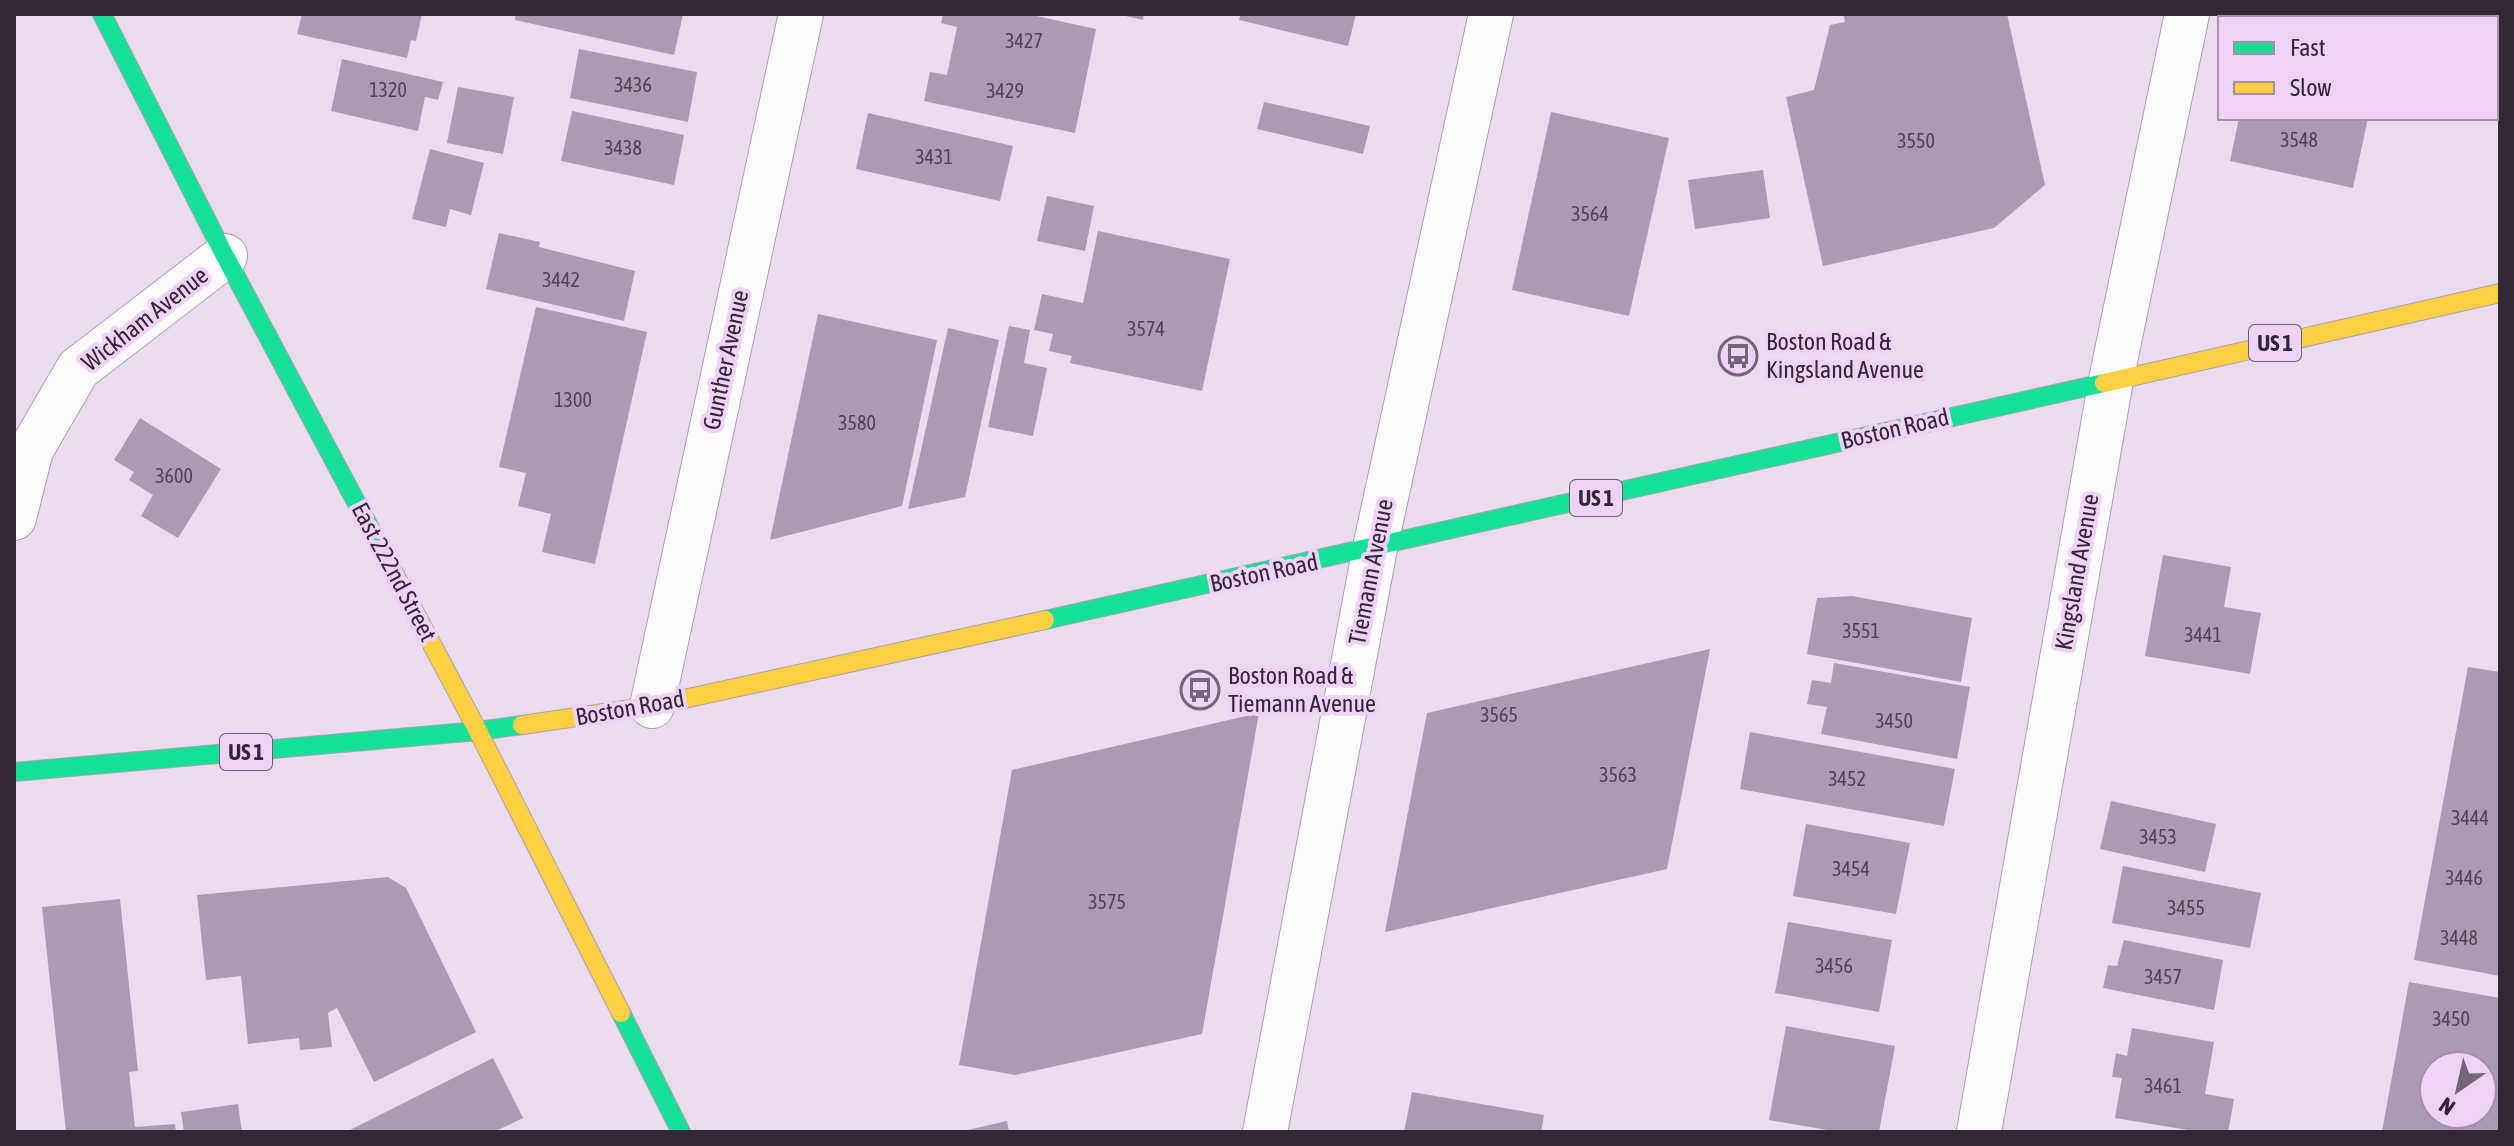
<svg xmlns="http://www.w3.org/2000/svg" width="2514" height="1146" font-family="'Asap Condensed',sans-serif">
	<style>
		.building { fill: #ab9ab1; fill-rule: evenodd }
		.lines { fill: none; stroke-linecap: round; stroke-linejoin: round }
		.street-casing { stroke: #aca1b0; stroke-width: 46 }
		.fast-casing { stroke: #aca1b0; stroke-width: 20 }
		.slow-casing { stroke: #aca1b0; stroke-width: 20 }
		.street { stroke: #fcfafd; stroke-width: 44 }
		.fast { stroke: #16e098; stroke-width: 18 }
		.slow { stroke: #ffcf43; stroke-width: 18 }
		.labels { text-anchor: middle; stroke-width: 8; stroke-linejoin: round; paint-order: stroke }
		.number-label { font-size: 20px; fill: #504454 }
		.shield { fill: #eed3f7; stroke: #6a5b6f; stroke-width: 2 }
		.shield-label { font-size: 22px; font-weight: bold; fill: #322835 }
		.street-label { font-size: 24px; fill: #322835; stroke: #eed3f7 }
		.poi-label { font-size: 24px; fill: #322835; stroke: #eed3f7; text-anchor: start }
	</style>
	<rect width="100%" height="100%" fill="#eadbef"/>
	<!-- building -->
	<path class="building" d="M302,14H422L416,41L411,40L407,58L297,34Z
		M516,14H683L674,55L515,20Z
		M943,14H1027L1096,29L1075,133L924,101L930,72L947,75L957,27L941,23Z
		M1117,14H1144L1143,20Z
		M1241,14H1356L1348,46L1239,20Z
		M1843,14H2007L2045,185L1994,228L1823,266L1786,97L1814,90L1830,25L1845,22Z
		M2261,14H2481V15L2469,18H2260Z
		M579,49L697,72L688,122L570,98Z
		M342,59L443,82L438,100L425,97L418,131L331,111Z
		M458,87L514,97L503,154L447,143Z
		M1264,102L1370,126L1363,154L1257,129Z
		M572,111L684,135L674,185L561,161Z
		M1551,112L1669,138L1629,316L1512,290Z
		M868,113L1013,146L1000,201L856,169Z
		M2239,118H2368L2353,188L2230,161Z
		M430,149L484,163L471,215L450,209L446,227L412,219Z
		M1763,170L1770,218L1695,229L1688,180Z
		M1047,196L1094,206L1085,251L1037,241Z
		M1098,231L1230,259L1202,391L1070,363L1072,356L1049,351L1053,334L1034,330L1042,294L1083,303Z
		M499,233L540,242L539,247L635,271L624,321L486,289Z
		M536,307L647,332L595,564L542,552L551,514L518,506L526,473L499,467Z
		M818,314L937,340L902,506L770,540Z
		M1009,326L1030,330L1024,363L1047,368L1033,436L988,427Z
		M948,328L999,340L965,497L908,509Z
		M140,418L221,469L178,538L141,516L153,495L129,480L134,472L114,460Z
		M2163,555L2231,567L2224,607L2261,613L2250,674L2145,656Z
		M1852,596L1972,618L1961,682L1807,654L1817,598Z
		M1710,649L1667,869L1385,932L1427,713Z
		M1834,663L1970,687L1957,759L1821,734L1827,707L1807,704L1812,680L1831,683Z
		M2468,667L2500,672V976L2414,960Z
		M1259,713L1202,1034L1015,1075L959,1065L1012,770Z
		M1750,732L1955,769L1944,826L1740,789Z
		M2111,801L2216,824L2205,872L2100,849Z
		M1806,824L1910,843L1896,914L1793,896Z
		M2123,866L2261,893L2250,948L2112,923Z
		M388,877L406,888L476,1032L374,1082L337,1008L328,1013L332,1047L300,1050L299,1038L248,1044L241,976L206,980L197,895Z
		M120,899L138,1071L129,1072L135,1127L175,1124L176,1132H66L42,907Z
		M1788,922L1892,940L1879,1012L1775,993Z
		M2124,940L2223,960L2214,1010L2103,988L2108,965L2117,966Z
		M2409,982L2500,998V1132H2382ZM2434,1066H2482V1114H2434Z
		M1786,1026L1895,1046L1879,1132H1839L1769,1120Z
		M2132,1028L2214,1042L2205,1094L2234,1099L2228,1132H2200L2115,1118L2122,1078L2112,1077L2116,1053L2127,1056Z
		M493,1058L523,1118L494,1132H346Z
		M1412,1092L1544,1115L1541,1132H1404Z
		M238,1104L242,1132H184L181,1112Z
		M1007,1121L1009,1132H963V1131Z"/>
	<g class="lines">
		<!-- street casing -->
		<g class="street-casing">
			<path id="street" d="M14,518L31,450L78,369L225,256
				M652,706L801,14
				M1265,1132L1375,548L1491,14
				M1979,1132L2111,380L2187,14"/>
		</g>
		<!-- fast casing -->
		<g class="fast-casing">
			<path id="fast" d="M102,14L225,256L396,577
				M1045,620L2104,383
				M14,772L478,731L522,725
				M621,1013L681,1132"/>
		</g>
		<!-- slow casing -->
		<g class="slow-casing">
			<path id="slow" d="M2104,383L2500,293
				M396,577L478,731L621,1013
				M522,725L652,706L1045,620"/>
		</g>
		<!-- street -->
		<use href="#street" class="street"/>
		<!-- fast -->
		<use href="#fast" class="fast"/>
		<!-- slow -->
		<use href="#slow" class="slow"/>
	</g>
	<!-- icons -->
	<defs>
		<g id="bus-ring" transform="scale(2)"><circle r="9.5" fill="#eed3f7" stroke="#726776" stroke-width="1.5"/><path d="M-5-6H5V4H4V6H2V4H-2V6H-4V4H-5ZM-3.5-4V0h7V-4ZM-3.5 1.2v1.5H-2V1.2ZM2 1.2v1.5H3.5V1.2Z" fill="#726776"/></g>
	</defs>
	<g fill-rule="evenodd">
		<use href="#bus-ring" x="1738" y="356"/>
		<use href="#bus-ring" x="1200" y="690"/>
	</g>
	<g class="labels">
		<!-- number labels -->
		<g class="number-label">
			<text x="1024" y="48">3427</text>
			<text x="633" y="92">3436</text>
			<text x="388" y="97">1320</text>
			<text x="1005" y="98">3429</text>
			<text x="2299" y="147">3548</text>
			<text x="1916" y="148">3550</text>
			<text x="623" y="155">3438</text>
			<text x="934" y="164">3431</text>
			<text x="1590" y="221">3564</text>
			<text x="561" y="287">3442</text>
			<text x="1146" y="336">3574</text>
			<text x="573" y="407">1300</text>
			<text x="857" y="430">3580</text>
			<text x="174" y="483">3600</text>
			<text x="1861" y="638">3551</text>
			<text x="2203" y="642">3441</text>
			<text x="1499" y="722">3565</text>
			<text x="1894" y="728">3450</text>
			<text x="1618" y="782">3563</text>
			<text x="1847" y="786">3452</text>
			<text x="2470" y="825">3444</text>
			<text x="2158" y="844">3453</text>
			<text x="1851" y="876">3454</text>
			<text x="2464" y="885">3446</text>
			<text x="1107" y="909">3575</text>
			<text x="2186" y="915">3455</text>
			<text x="2459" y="945">3448</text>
			<text x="1834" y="973">3456</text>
			<text x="2163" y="984">3457</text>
			<text x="2451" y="1026">3450</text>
			<text x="2163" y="1093">3461</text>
		</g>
		<!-- shield labels -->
		<g class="shield">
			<rect x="2249" y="325" width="52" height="36" rx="6"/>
			<rect x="1570" y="480" width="52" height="36" rx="6"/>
			<rect x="220" y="734" width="52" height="36" rx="6"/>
		</g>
		<g class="shield-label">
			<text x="2275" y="351">US 1</text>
			<text x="1596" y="506">US 1</text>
			<text x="246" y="760">US 1</text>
		</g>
		<!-- street labels -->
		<g class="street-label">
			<text transform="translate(145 319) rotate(-38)" y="8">Wickham Avenue</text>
			<text transform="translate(726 360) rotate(-78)" y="8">Gunther Avenue</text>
			<text transform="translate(1895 429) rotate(-13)" y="8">Boston Road</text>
			<text transform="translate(394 572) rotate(62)" y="8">East 222nd Street</text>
			<text transform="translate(1371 572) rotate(-79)" y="8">Tiemann Avenue</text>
			<text transform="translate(2077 572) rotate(-80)" y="8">Kingsland Avenue</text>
			<text transform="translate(1264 573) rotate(-12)" y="8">Boston Road</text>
			<text transform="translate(630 708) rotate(-10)" y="8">Boston Road</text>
		</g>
		<!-- poi labels -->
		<g class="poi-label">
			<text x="1766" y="350">Boston Road &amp;<tspan x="1766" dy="28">Kingsland Avenue</tspan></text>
			<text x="1228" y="684">Boston Road &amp;<tspan x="1228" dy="28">Tiemann Avenue</tspan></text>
		</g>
	</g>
	<!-- border -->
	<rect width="2514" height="1146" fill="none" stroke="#322835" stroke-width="32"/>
	<!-- legend -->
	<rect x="2218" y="16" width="280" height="104" fill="#eed3f7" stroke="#a38fa9" stroke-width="2"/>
	<rect x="2234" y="42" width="40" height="12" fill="#16e098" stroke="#a38fa9" stroke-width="2"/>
	<text x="2290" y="56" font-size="24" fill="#322835">Fast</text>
	<rect x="2234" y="82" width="40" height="12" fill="#ffcf43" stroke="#a38fa9" stroke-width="2"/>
	<text x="2290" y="96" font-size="24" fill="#322835">Slow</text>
	<!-- north arrow -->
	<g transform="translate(2458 1090) rotate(214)"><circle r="38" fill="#eed3f7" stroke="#a38fa9" stroke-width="2"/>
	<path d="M0-6L14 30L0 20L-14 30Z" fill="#726776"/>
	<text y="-12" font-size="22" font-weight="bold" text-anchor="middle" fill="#322835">N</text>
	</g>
</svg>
